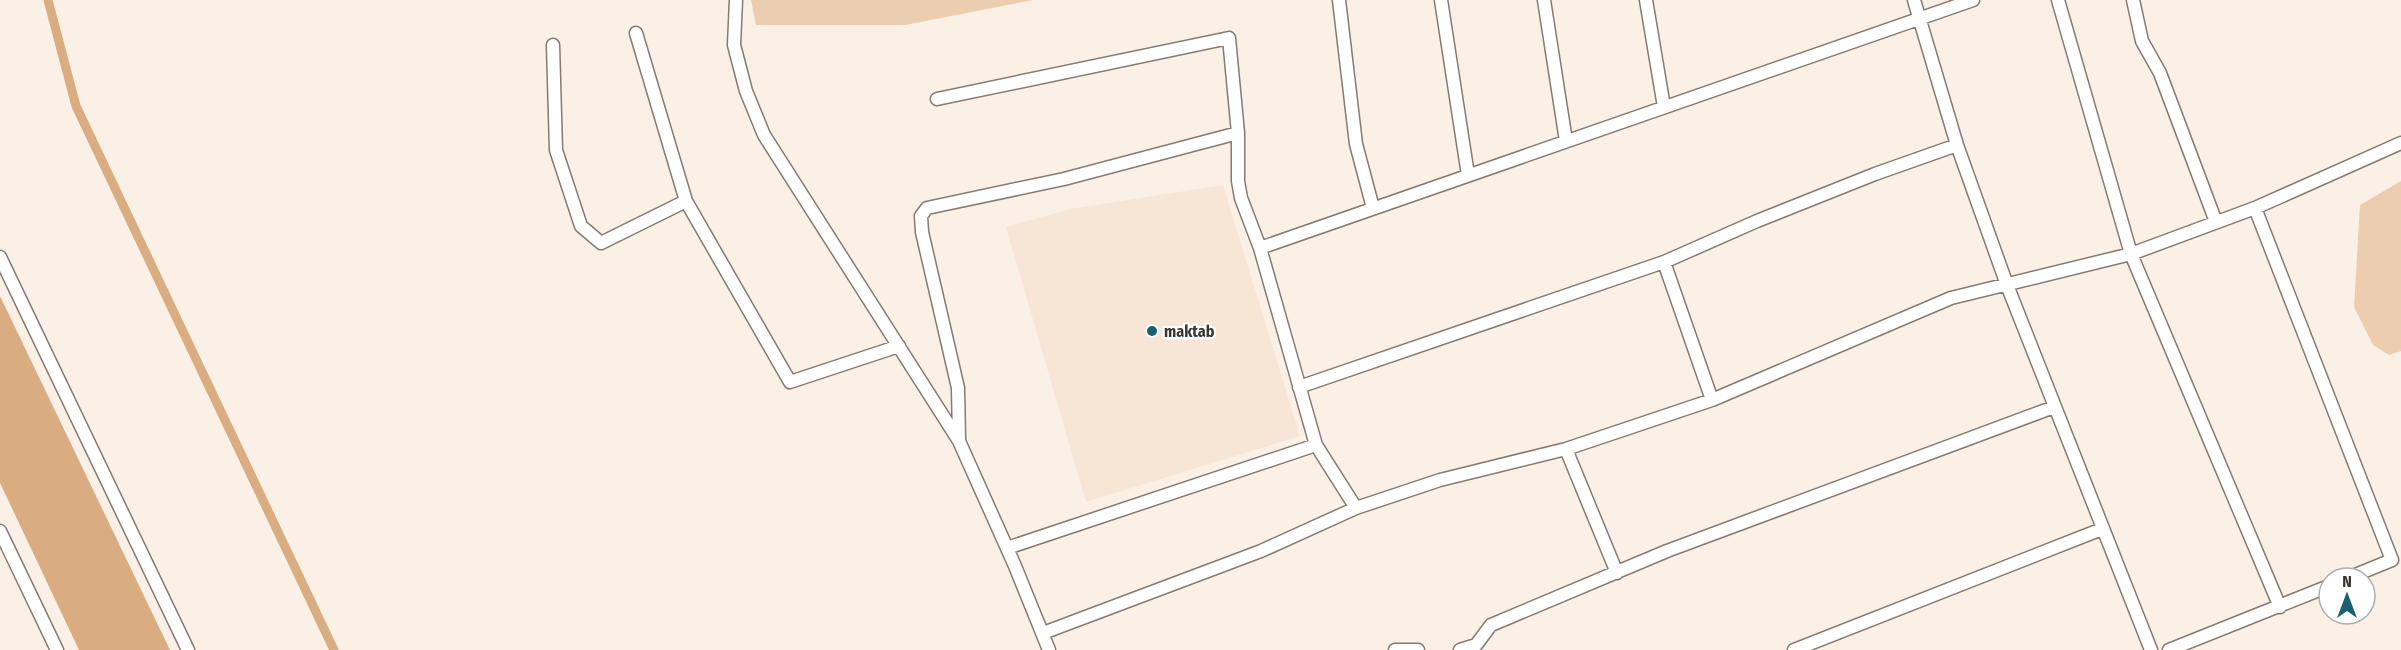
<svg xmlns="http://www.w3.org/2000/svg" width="2401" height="650" font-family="'Fira Sans Condensed',sans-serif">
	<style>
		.built { fill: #f7e6d6 }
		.green { fill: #eccdaf }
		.water { fill: #d9ad81 }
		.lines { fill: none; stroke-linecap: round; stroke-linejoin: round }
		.canal { stroke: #d9ad81; stroke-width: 9 }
		.minor-casing { stroke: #857b71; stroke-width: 15 }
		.minor { stroke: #fff; stroke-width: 12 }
		.poi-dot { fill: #196171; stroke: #fff; stroke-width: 2 }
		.labels { text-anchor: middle; stroke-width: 4.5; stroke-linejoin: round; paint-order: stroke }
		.poi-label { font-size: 16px; font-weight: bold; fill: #3a3632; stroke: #fff; text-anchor: start }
	</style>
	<rect width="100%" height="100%" fill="#fbf0e6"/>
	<!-- built -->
	<path class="built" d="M1223,185L1300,436L1086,502L1006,227L1070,209Z"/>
	<!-- green -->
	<path class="green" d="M751,0H1033L905,25H756Z
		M2401,181V351L2389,355L2373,345L2354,307L2360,205Z"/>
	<!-- water -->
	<path class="water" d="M0,296L170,650H79L0,483Z"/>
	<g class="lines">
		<!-- canal -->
		<path class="canal" d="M48,0L76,106L334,650"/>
		<!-- minor casing -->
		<g class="minor-casing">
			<path id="minor" d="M736,0L734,45L746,91L764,135L959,441L1015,566L1049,650
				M1339,0L1356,144L1373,208
				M1441,0L1468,175
				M1544,0L1566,141
				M1646,0L1664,107
				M1914,0L1957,145L2007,285L2151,650
				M2058,0L2131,254L2280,607
				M2133,0L2142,41L2160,73L2216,222
				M636,33L686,201L790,382L899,346
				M553,45L556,150L581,226L601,243L686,201
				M937,99L1229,38L1238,133V181L1241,198L1260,248L1316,445L1356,508
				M2255,208L2392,560L2348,578
				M1260,248L1973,0
				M0,257L188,650
				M1664,262L1712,400
				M1299,387L1664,262L1757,221L1875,174L1957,145
				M959,439L958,388L922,232L921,216L927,208L1064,179L1238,133
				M1566,449L1617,573
				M0,531L57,650
				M1007,548L1316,445
				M1043,633L1261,551L1356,508L1440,480L1566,449L1712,400L1951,298L2131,254L2255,208L2401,143
				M1395,650H1418
				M1460,650L1476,645L1491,625L1667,551L2054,407
				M1794,650L2102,529
				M2169,650L2329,586"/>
		</g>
		<!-- minor -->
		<use href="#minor" class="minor"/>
	</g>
	<!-- markers -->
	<circle class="poi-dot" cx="1152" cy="331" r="6"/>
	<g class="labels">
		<!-- poi labels -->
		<g class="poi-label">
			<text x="1164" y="337">maktab</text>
		</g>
	</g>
	<!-- north arrow -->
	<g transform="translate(2347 596)"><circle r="28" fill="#ffffff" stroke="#b0afad" stroke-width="1.5"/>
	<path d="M0-4.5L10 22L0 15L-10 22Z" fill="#196171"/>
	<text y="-9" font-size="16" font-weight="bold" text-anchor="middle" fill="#3a3632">N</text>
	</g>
</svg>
